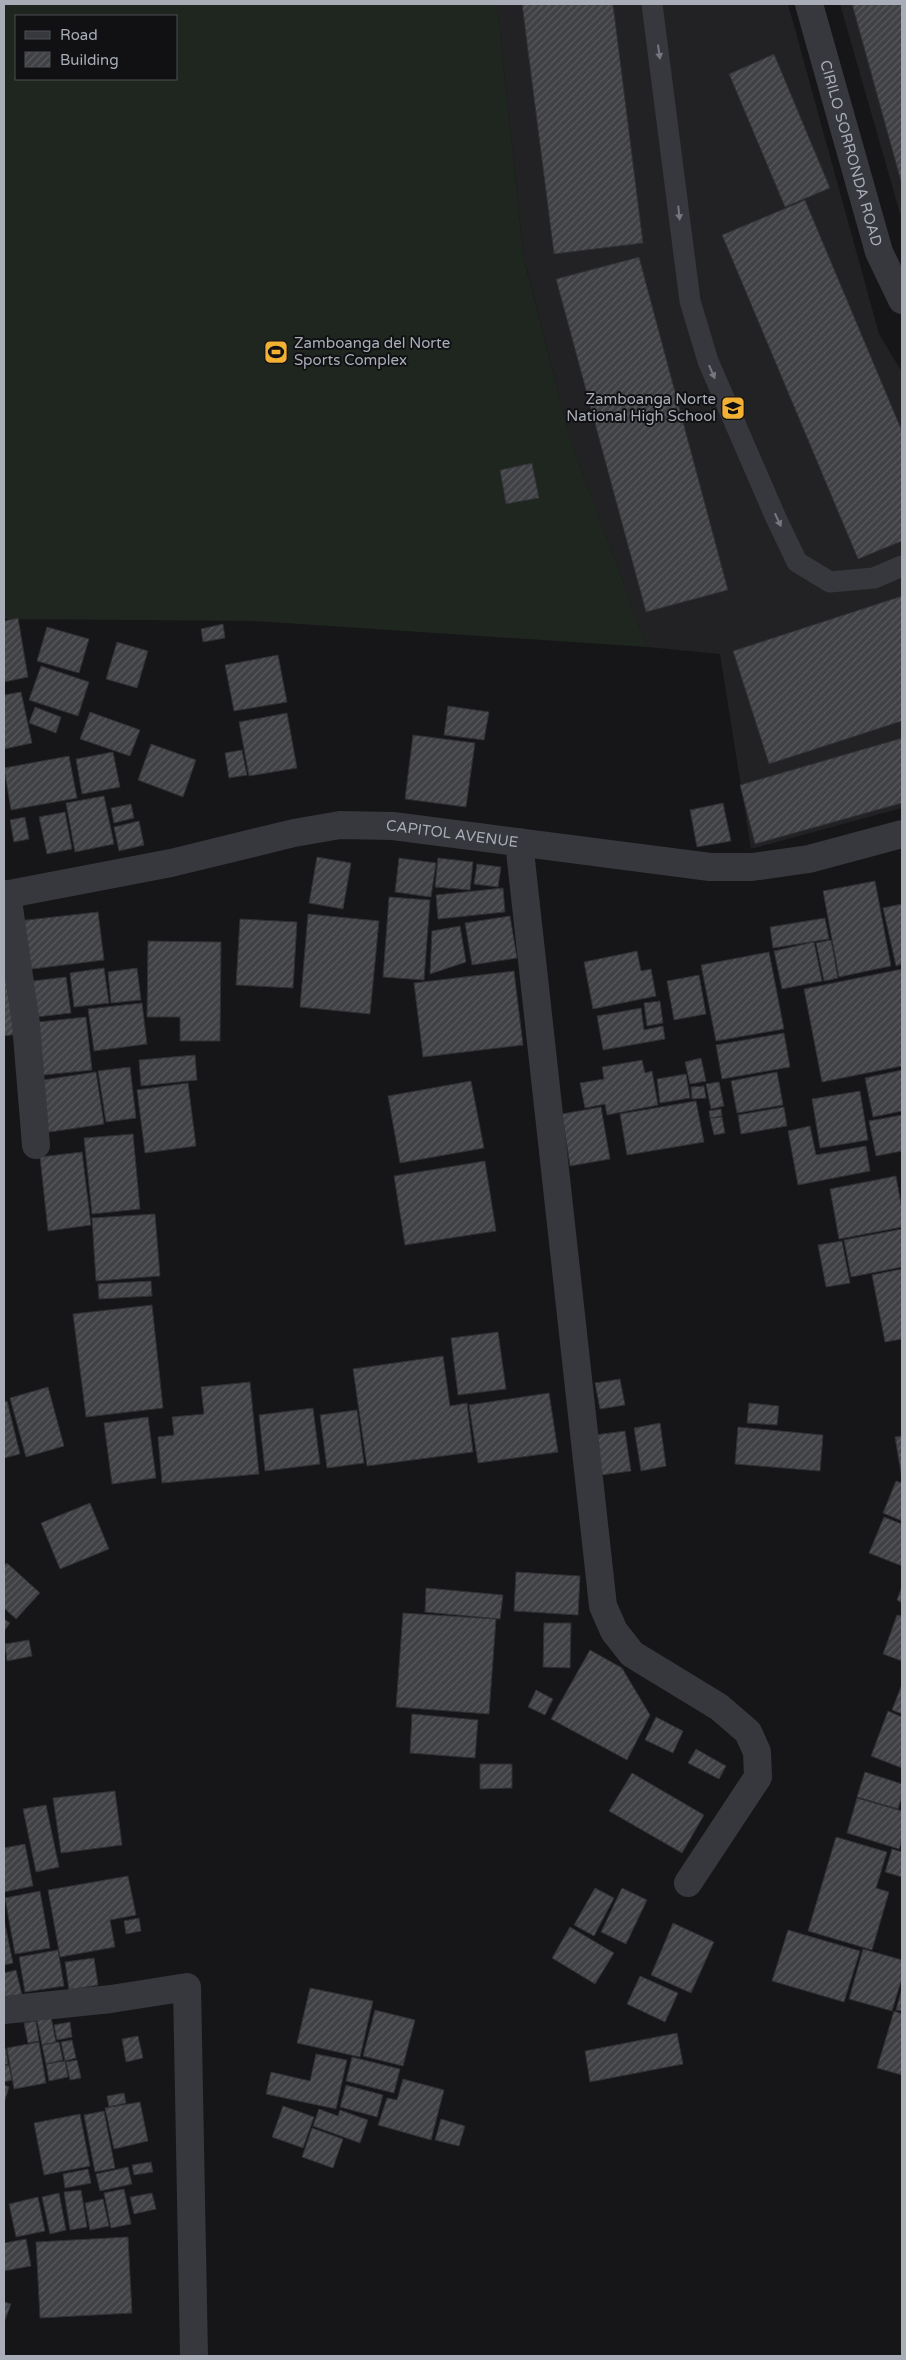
<svg xmlns="http://www.w3.org/2000/svg" width="906" height="2360" font-family="'Varela Round',sans-serif">
	<style>
		.built { fill: #222225 }
		.grass { fill: #1e261f; fill-rule: evenodd }
		.building { fill: url(#building-hatch); stroke: #303034 }
		.lines { fill: none; stroke-linecap: round; stroke-linejoin: round }
		.lane { stroke: #37383d; stroke-width: 21 }
		.street { stroke: #37383d; stroke-width: 28 }
		.oneway { fill: #757881 }
		.labels { text-anchor: middle; stroke-width: 4; stroke-linejoin: round; paint-order: stroke }
		.street-label { font-size: 15px; fill: #a8adb8; stroke: #111113 }
		.poi-label { font-size: 15px; fill: #a8adb8; stroke: #111113; text-anchor: start }
	</style>
	<defs>
		<pattern id="building-hatch" width="6" height="6" patternUnits="userSpaceOnUse" patternTransform="scale(1.25)"><rect width="6" height="6" fill="#404145"/><path d="M-1 1l2-2M0 6l6-6M5 7l2-2" fill="none" stroke="#595a5e"/></pattern>
	</defs>
	<rect width="100%" height="100%" fill="#161618"/>
	<!-- built -->
	<path class="built" d="M497,4H788L879,334L902,372V808L751,849L720,654L647,647L572,444L524,259Z
		M840,4H902L901,217Z"/>
	<!-- grass -->
	<path class="grass" d="M4,4H497L524,260L572,444L647,647L255,621L4,619ZM16,16H176V79H16Z"/>
	<!-- building -->
	<path class="building" d="M522,4H613L643,243L554,254Z
		M852,4H902V185Z
		M774,54L830,188L785,207L729,74Z
		M805,200L902,431V541L858,559L722,235Z
		M639,257L728,590L646,612L556,279Z
		M532,463L539,498L506,504L500,470Z
		M902,596V721L769,764L733,651Z
		M18,618L28,677L4,682V621Z
		M223,624L225,638L203,642L201,629Z
		M47,627L89,639L79,673L37,661Z
		M117,642L148,651L137,688L106,679Z
		M278,655L287,702L234,711L225,665Z
		M41,666L89,682L78,716L29,700Z
		M21,692L32,743L4,749V695Z
		M448,706L489,712L484,740L444,735Z
		M35,707L61,717L56,733L29,723Z
		M90,712L140,730L130,756L80,739Z
		M287,713L297,768L249,776L239,722Z
		M413,735L475,743L466,807L405,799Z
		M902,738V803L755,844L740,785Z
		M151,744L196,760L183,797L138,780Z
		M242,750L247,775L229,778L225,753Z
		M113,752L120,787L82,794L76,759Z
		M69,756L77,798L11,810L4,768Z
		M104,796L114,844L75,852L66,803Z
		M723,803L731,841L697,847L690,810Z
		M131,804L134,818L114,823L111,808Z
		M65,812L72,849L47,854L39,817Z
		M25,817L29,839L14,842L10,820Z
		M139,821L144,845L119,851L114,827Z
		M317,857L351,863L343,909L309,903Z
		M399,858L436,863L431,897L395,892Z
		M438,858L473,862L470,890L435,887Z
		M477,864L501,867L498,887L474,884Z
		M875,881L891,966L839,977L823,891Z
		M503,888L505,912L438,919L436,895Z
		M389,897L430,900L424,980L383,977Z
		M902,904V964L896,966L883,908Z
		M98,912L104,960L24,970L18,921Z
		M308,914L379,921L370,1014L300,1007Z
		M510,916L517,958L472,965L465,923Z
		M825,918L829,939L773,948L770,927Z
		M240,919L297,922L293,988L236,985Z
		M460,926L466,962L430,974L432,931Z
		M831,940L838,978L824,981L816,943Z
		M148,941L221,942L220,1041H180V1017H147Z
		M814,942L822,981L782,989L774,951Z
		M637,951L641,971L651,969L656,996L593,1009L584,962Z
		M769,952L784,1029L716,1041L701,965Z
		M4,955L24,1033L4,1036Z
		M104,968L109,1003L74,1007L70,973Z
		M137,968L141,1000L111,1003L108,972Z
		M902,969V1066L822,1082L804,989Z
		M514,971L523,1045L423,1057L414,983Z
		M699,975L706,1014L674,1020L667,981Z
		M66,977L71,1013L28,1018L24,982Z
		M660,1001L663,1023L647,1026L644,1003Z
		M142,1003L147,1044L94,1051L88,1009Z
		M641,1008L644,1030L663,1026L665,1039L603,1050L597,1016Z
		M86,1017L92,1070L34,1076L29,1023Z
		M784,1033L790,1067L722,1079L716,1045Z
		M195,1055L197,1080L141,1086L139,1060Z
		M701,1058L706,1081L690,1084L685,1062Z
		M642,1060L645,1073L652,1071L658,1105L607,1115L605,1104L585,1108L580,1083L604,1079L602,1067Z
		M130,1067L136,1118L106,1122L98,1071Z
		M902,1070V1111L873,1117L865,1078Z
		M96,1072L104,1124L43,1133L36,1081Z
		M777,1072L783,1105L737,1113L731,1081Z
		M686,1074L690,1098L660,1103L657,1079Z
		M471,1081L484,1148L400,1163L388,1096Z
		M719,1082L724,1106L711,1109L706,1084Z
		M188,1083L196,1146L145,1153L137,1090Z
		M704,1086L706,1098L692,1099L691,1087Z
		M860,1091L868,1140L820,1148L812,1099Z
		M696,1101L704,1142L627,1155L620,1114Z
		M601,1107L610,1159L570,1166L562,1114Z
		M784,1107L787,1126L741,1134L738,1115Z
		M721,1109L722,1116L710,1118L709,1111Z
		M902,1115V1151L876,1156L869,1121Z
		M722,1117L725,1133L714,1135L710,1118Z
		M810,1126L816,1155L866,1146L870,1171L798,1185L788,1131Z
		M133,1134L140,1209L92,1214L84,1138Z
		M82,1152L91,1225L48,1231L40,1157Z
		M485,1161L496,1231L405,1245L394,1176Z
		M896,1176L902,1210V1227L839,1239L830,1189Z
		M155,1214L160,1276L96,1281L92,1218Z
		M902,1229V1267L851,1277L844,1240Z
		M842,1241L850,1283L826,1287L818,1245Z
		M902,1269V1339L885,1342L872,1275Z
		M151,1281L152,1296L99,1299L98,1284Z
		M152,1305L163,1408L86,1417L73,1314Z
		M498,1332L506,1389L458,1395L451,1338Z
		M443,1356L450,1406L467,1403L473,1452L367,1466L353,1369Z
		M620,1379L625,1405L600,1409L595,1383Z
		M250,1382L259,1474L162,1483L158,1437L174,1435L172,1417L204,1414L201,1387Z
		M48,1387L64,1446L26,1457L10,1398Z
		M549,1393L558,1452L478,1463L469,1405Z
		M7,1401L20,1454L4,1458V1402Z
		M749,1403L779,1406L777,1425L747,1423Z
		M313,1408L320,1464L265,1471L259,1415Z
		M357,1410L364,1463L327,1468L320,1415Z
		M148,1417L156,1478L112,1484L104,1423Z
		M660,1423L666,1466L641,1471L634,1428Z
		M738,1427L823,1435L820,1471L735,1464Z
		M625,1431L631,1471L601,1475L595,1435Z
		M902,1436V1479L895,1437Z
		M896,1481L902,1483V1521L883,1513Z
		M90,1503L109,1549L60,1569L41,1523Z
		M884,1517L902,1524V1566L869,1553Z
		M7,1563L40,1593L16,1619L4,1608V1566Z
		M516,1572L580,1576L578,1615L514,1611Z
		M902,1586V1603L897,1600Z
		M426,1588L503,1595L500,1619L425,1612Z
		M403,1613L496,1619L489,1714L396,1707Z
		M897,1615L902,1616V1661L883,1654Z
		M4,1619L10,1623L4,1631Z
		M544,1623H571L570,1668L543,1667Z
		M29,1640L32,1656L7,1661L5,1644Z
		M590,1650L622,1668L650,1715L627,1760L551,1719Z
		M902,1684V1714L892,1710Z
		M536,1690L553,1699L545,1715L528,1707Z
		M888,1711L902,1717V1768L871,1756Z
		M412,1714L478,1720L475,1758L410,1753Z
		M656,1717L683,1731L673,1753L645,1740Z
		M696,1749L726,1766L719,1779L688,1763Z
		M480,1764H512V1788L480,1789Z
		M865,1772L902,1784V1796L898,1809L857,1797Z
		M632,1773L704,1815L682,1853L609,1811Z
		M115,1791L122,1845L61,1853L53,1798Z
		M857,1798L902,1811V1840L899,1849L847,1833Z
		M46,1805L59,1867L36,1872L23,1809Z
		M836,1837L887,1852L876,1888L889,1892L872,1950L808,1931Z
		M25,1844L33,1886L4,1892V1848Z
		M892,1849L902,1852V1877L885,1872Z
		M128,1876L136,1915L110,1920L115,1947L60,1957L48,1890Z
		M595,1888L614,1898L594,1936L574,1925Z
		M622,1888L647,1900L626,1944L601,1932Z
		M40,1891L50,1948L15,1954L5,1898Z
		M139,1918L141,1931L126,1934L124,1921Z
		M4,1919L13,1963L4,1965Z
		M673,1923L714,1942L691,1993L651,1975Z
		M570,1927L614,1953L595,1984L552,1958Z
		M788,1930L860,1951L844,2002L772,1981Z
		M863,1949L902,1960V1978L892,2011L849,1999Z
		M58,1950L64,1986L25,1992L19,1957Z
		M94,1958L98,1985L69,1990L65,1962Z
		M16,1970L22,1995L4,1999V1973Z
		M640,1976L678,1993L665,2022L627,2004Z
		M310,1988L373,2001L360,2057L297,2043Z
		M902,1988V2011L896,2010Z
		M375,2010L415,2020L403,2066L363,2056Z
		M894,2011L902,2014V2075L877,2068Z
		M51,2017L56,2042L42,2045L37,2020Z
		M36,2021L39,2041L28,2043L24,2023Z
		M70,2022L72,2037L57,2040L54,2025Z
		M677,2033L683,2064L590,2082L585,2051Z
		M138,2036L143,2058L126,2062L122,2039Z
		M72,2040L76,2058L65,2061L61,2042Z
		M39,2042L46,2083L14,2089L7,2048Z
		M59,2042L63,2060L46,2064L42,2045Z
		M4,2049H6L8,2064L4,2065Z
		M316,2054L347,2060L336,2109L266,2094L271,2072L310,2081Z
		M352,2057L400,2069L394,2093L346,2081Z
		M77,2060L81,2078L70,2080L66,2062Z
		M65,2061L68,2077L49,2081L46,2064Z
		M9,2065L12,2080L4,2082V2066Z
		M403,2079L444,2090L431,2140L378,2125L387,2098L397,2100Z
		M4,2085L9,2087L4,2103Z
		M346,2085L383,2095L377,2117L340,2107Z
		M124,2093L126,2103L109,2107L107,2096Z
		M140,2102L148,2141L114,2149L105,2108Z
		M283,2106L314,2117L303,2148L272,2137Z
		M319,2109L338,2116L340,2110L368,2120L360,2143L313,2126Z
		M104,2111L115,2168L95,2172L84,2115Z
		M80,2114L90,2166L44,2175L34,2123Z
		M441,2119L465,2126L459,2146L435,2140Z
		M312,2128L343,2139L333,2168L302,2157Z
		M151,2162L153,2172L134,2175L132,2165Z
		M128,2167L132,2184L100,2191L96,2174Z
		M88,2169L91,2183L65,2188L63,2174Z
		M124,2189L131,2224L111,2228L104,2193Z
		M81,2190L87,2227L70,2230L64,2192Z
		M59,2193L66,2230L50,2234L42,2197Z
		M152,2193L156,2209L134,2214L130,2197Z
		M38,2197L45,2231L16,2237L9,2204Z
		M103,2199L109,2226L90,2230L85,2203Z
		M128,2237L132,2313L40,2318L36,2242Z
		M26,2239L31,2266L4,2271V2243Z
		M4,2302L11,2304L4,2323Z"/>
	<g class="lines">
		<!-- lane -->
		<path class="lane" d="M652,4L690,301L708,361L776,518L797,562L830,582L874,578L902,566"/>
		<!-- street -->
		<g class="street">
			<path id="s1" d="M809,4L879,252L902,300"/>
			<path d="M519,842L603,1606L614,1631L632,1654L719,1707L748,1732L757,1752L758,1777L688,1883"/>
			<path d="M7,894L26,1024L36,1145"/>
			<path id="s2" d="M4,895L171,863L294,833L340,825L393,826L710,867H752L809,859L902,834"/>
			<path d="M4,2010L111,1999L187,1987L194,2356"/>
		</g>
	</g>
	<!-- one-way arrows -->
	<defs><path id="oneway-solid" d="M-6-.8H1V-3.2L6.5 0L1 3.2V.8H-6Z" transform="scale(1.25)"/></defs>
	<g class="oneway">
		<use href="#oneway-solid" transform="translate(659 52) rotate(82)"/>
		<use href="#oneway-solid" transform="translate(679 213) rotate(84)"/>
		<use href="#oneway-solid" transform="translate(712 372) rotate(66)"/>
		<use href="#oneway-solid" transform="translate(778 520) rotate(65)"/>
	</g>
	<!-- icons -->
	<defs>
		<g id="stadium-square" transform="scale(1.25)"><rect x="-9" y="-9" width="18" height="18" rx="4" fill="#f2b134" stroke="#111113"/><path d="M0-5a6.5 5 0 1 0 0 10a6.5 5 0 1 0 0-10ZM-3.5-1.8h7v3.6h-7Z" fill="#111"/></g>
		<g id="school-square" transform="scale(1.25)"><rect x="-9" y="-9" width="18" height="18" rx="4" fill="#f2b134" stroke="#111113"/><path d="M0-5L7-2L0 1L-7-2ZM-4 1L0 2.5L4 1V4Q0 6-4 4Z" fill="#111"/></g>
	</defs>
	<g fill-rule="evenodd">
		<use href="#stadium-square" x="276" y="352"/>
		<use href="#school-square" x="733" y="408"/>
	</g>
	<g class="labels">
		<!-- street labels -->
		<g class="street-label">
			<text dy="5" stroke="none"><textPath href="#s1" startOffset="155">CIRILO SORRONDA ROAD</textPath></text>
			<text dy="5" stroke="none"><textPath href="#s2" startOffset="456">CAPITOL AVENUE</textPath></text>
		</g>
		<!-- poi labels -->
		<g class="poi-label">
			<text x="294" y="348">Zamboanga del Norte<tspan x="294" dy="17">Sports Complex</tspan></text>
			<text x="716" y="404" text-anchor="end">Zamboanga Norte<tspan x="716" dy="17">National High School</tspan></text>
		</g>
	</g>
	<!-- border -->
	<rect width="906" height="2360" fill="none" stroke="#a8adb8" stroke-width="10"/>
	<!-- legend -->
	<rect x="15" y="15" width="162" height="65" fill="#111113" stroke="#4d4f55"/>
	<rect x="25" y="31" width="25" height="8" fill="#37383d" stroke="#4d4f55"/>
	<text x="60" y="40" font-size="15" fill="#a8adb8">Road</text>
	<rect x="25" y="52" width="25" height="15" fill="url(#building-hatch)" stroke="#4d4f55"/>
	<text x="60" y="65" font-size="15" fill="#a8adb8">Building</text>
</svg>
